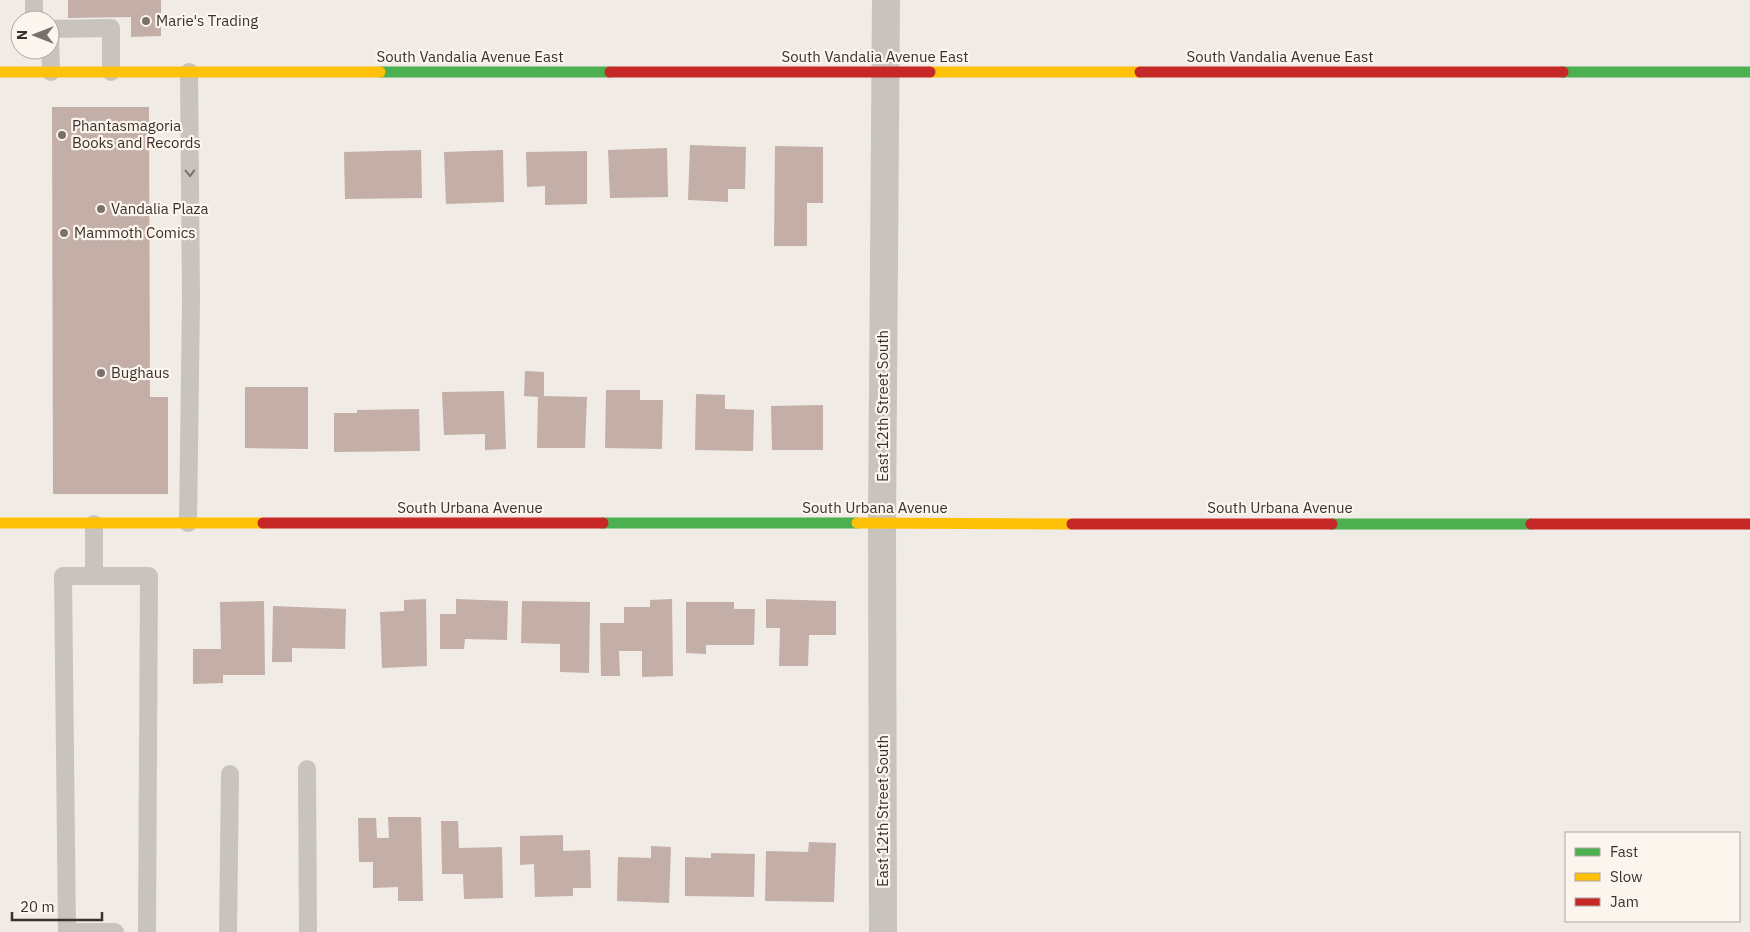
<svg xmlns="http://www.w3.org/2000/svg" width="1750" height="932" font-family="'IBM Plex Sans',sans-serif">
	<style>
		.building { fill: #c3afa7 }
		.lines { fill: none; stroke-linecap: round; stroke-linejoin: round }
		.lane { stroke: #c9c3be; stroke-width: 18 }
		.street { stroke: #c9c3be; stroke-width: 28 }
		.fast { stroke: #4caf50; stroke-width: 11 }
		.slow { stroke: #ffc107; stroke-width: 11 }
		.jam { stroke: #c62828; stroke-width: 11 }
		.oneway { stroke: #7b726d }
		.poi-dot { fill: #7a716c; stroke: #fbf5ee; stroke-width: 2 }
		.labels { text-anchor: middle; stroke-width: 4.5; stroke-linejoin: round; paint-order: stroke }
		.poi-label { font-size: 15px; fill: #3b302b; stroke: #fbf5ee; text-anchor: start }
		.street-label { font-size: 15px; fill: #3b302b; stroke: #fbf5ee }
	</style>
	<rect width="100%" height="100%" fill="#f0ebe5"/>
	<!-- building -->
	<path class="building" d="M68,0H161V36L131,37V17L68,18Z
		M52,107H149L150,397H168V494H53Z
		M690,145L746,147L745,189H728V202L688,200Z
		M775,146L823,147V203H807V246H774Z
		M667,148L668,197L610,198L608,150Z
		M421,150L422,198L345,199L344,152Z
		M503,150L504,202L446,204L444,152Z
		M587,151V204L545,205V186L527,187L526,152Z
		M525,371L544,372V396L587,397L585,448H537L538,397L524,396Z
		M245,387H308V449L245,448Z
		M606,390H640V400H663L662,449L605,448Z
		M504,391L506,449L485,450V434L444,435L442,392Z
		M696,394L725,395V409L754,410L753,451L695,450Z
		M823,405V450H772L771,406Z
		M419,409L420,451L334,452V413H357V410Z
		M426,599L427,666L382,668L380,612L404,611V600Z
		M456,599L508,601L507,640L465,639L464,649H440V614H456Z
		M672,599L673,676L642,677V651H619L620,676H601L600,623H624V607H650V600Z
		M766,599L836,601V635H809L808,666H779L780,628H766Z
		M264,601L265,675H223V683L193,684V649H221L220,602Z
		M522,601L590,602L589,673L560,672V644L521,643Z
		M686,602H734V609H755L754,645H706V654L686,653Z
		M273,606L346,609L345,649L292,648V662H272Z
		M388,817H421L423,901H398V887L373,888V862H359L358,818H376L377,838H389Z
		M441,821H458L459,848L502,847L503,898L464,899L463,874H442Z
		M563,835V851L590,850L591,888H573V896L535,897L534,864L520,865V836Z
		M809,842L836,843L834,902L765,901L766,851L808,852Z
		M651,846L671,847L669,903L617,901L618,857L651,858Z
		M711,853L755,854L754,897L685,896V857L711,858Z"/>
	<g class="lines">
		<!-- lane -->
		<path class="lane" d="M34,0V20
			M50,29L111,28V72
			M50,29L51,72
			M188,523L191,299L189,72
			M94,524V576
			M307,769L308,932
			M67,932L63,576H149L147,932
			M67,932H115
			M228,932L230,774"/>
		<!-- street -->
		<path class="street" d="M883,932L882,522L886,0"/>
		<!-- fast -->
		<path class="fast" d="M380,72H610
			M1563,72H1750
			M603,523H857
			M1332,524H1531"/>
		<!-- slow -->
		<path class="slow" d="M0,72H380
			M930,72H1140
			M0,523H263
			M857,523L1072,524"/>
		<!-- jam -->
		<path class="jam" d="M610,72H930
			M1140,72H1563
			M263,523H603
			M1072,524H1332
			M1531,524H1750"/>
	</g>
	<!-- one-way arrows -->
	<defs><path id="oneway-chevron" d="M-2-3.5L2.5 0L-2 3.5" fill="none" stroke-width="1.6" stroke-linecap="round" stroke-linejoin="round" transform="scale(1.25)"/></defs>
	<use class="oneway" href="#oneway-chevron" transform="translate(190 173) rotate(89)"/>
	<!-- markers -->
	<g class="poi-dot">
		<circle cx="146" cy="21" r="5"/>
		<circle cx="62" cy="135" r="5"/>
		<circle cx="101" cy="209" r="5"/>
		<circle cx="64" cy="233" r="5"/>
		<circle cx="101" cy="373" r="5"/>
	</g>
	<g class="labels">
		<!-- poi labels -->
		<g class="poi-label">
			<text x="156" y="26">Marie's Trading</text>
			<text x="72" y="131">Phantasmagoria<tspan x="72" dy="17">Books and Records</tspan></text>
			<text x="111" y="214">Vandalia Plaza</text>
			<text x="74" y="238">Mammoth Comics</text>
			<text x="111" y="378">Bughaus</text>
		</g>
		<!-- street labels -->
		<g class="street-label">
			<text x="470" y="62">South Vandalia Avenue East</text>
			<text x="875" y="62">South Vandalia Avenue East</text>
			<text x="1280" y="62">South Vandalia Avenue East</text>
			<text transform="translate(883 406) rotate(-90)" y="5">East 12th Street South</text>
			<text x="470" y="513">South Urbana Avenue</text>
			<text x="875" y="513">South Urbana Avenue</text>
			<text x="1280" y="513">South Urbana Avenue</text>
			<text transform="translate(883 811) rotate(-90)" y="5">East 12th Street South</text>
		</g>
	</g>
	<!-- legend -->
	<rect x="1565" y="832" width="175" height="90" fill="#fbf5ee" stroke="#aea6a0"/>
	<rect x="1575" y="848" width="25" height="8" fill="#4caf50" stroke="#aea6a0"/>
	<text x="1610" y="857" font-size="15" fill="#3b302b">Fast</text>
	<rect x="1575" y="873" width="25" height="8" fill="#ffc107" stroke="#aea6a0"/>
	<text x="1610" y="882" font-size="15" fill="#3b302b">Slow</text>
	<rect x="1575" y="898" width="25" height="8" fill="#c62828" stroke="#aea6a0"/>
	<text x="1610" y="907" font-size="15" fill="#3b302b">Jam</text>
	<!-- north arrow -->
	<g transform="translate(35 35) rotate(270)"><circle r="24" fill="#fbf5ee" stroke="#aea6a0"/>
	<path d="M0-4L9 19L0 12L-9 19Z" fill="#7a716c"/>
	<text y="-8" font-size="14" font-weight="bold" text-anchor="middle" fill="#3b302b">N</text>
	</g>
	<!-- scale -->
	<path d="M12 912v8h90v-8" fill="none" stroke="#3b302b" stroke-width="2.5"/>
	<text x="20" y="912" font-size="15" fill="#3b302b" stroke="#fbf5ee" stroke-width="4" paint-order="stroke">20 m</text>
</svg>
